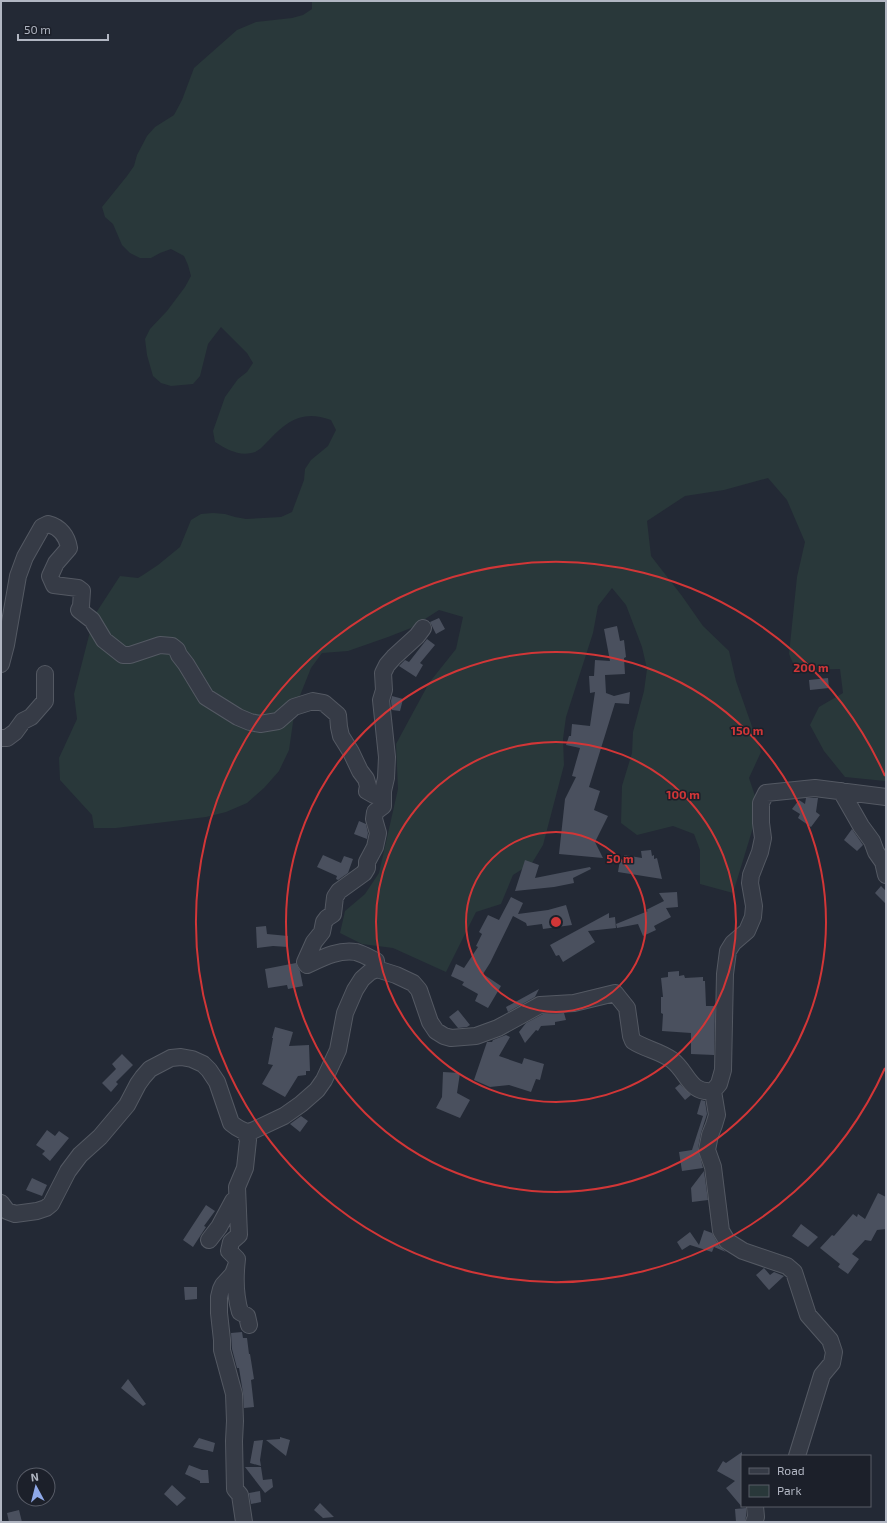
<svg xmlns="http://www.w3.org/2000/svg" width="887" height="1523" font-family="'Exo 2',sans-serif">
	<style>
		.green { fill: #29383a }
		.building { fill: #4a505e }
		.lines { fill: none; stroke-linecap: round; stroke-linejoin: round }
		.minor-casing { stroke: #545963; stroke-width: 18 }
		.minor { stroke: #363b46; stroke-width: 16 }
		.ring { fill: none; stroke: #d23637; stroke-width: 2 }
		.centre { fill: #d23637; stroke: #1c202a; stroke-width: 2 }
		.ring-label { font-size: 12px; text-anchor: middle; font-weight: bold; fill: #d23637; stroke: #1c202a; stroke-width: 3; stroke-linejoin: round; paint-order: stroke }
	</style>
	<rect width="100%" height="100%" fill="#232935"/>
	<!-- green -->
	<path class="green" d="M312,1H886V769L885,781L845,777L824,751L810,725L819,707L843,693L840,669L796,670L789,654L797,577L805,542L787,500L768,478L724,490L685,496L647,521L651,556L682,596L703,626L729,651L736,681L761,752L749,778L759,808L733,893L700,884V850L694,834L673,826L637,835L621,823L622,786L632,753L633,732L644,691L647,669L642,647L626,605L612,588L598,606L593,633L566,717L563,739L564,765L543,845L532,863L513,875L501,904L476,912L446,972L393,948L362,944L340,933L345,911L365,894L379,873L398,789L396,744L429,683L456,649L463,617L439,610L411,628L388,637L348,651L322,653L311,668L295,708L289,750L279,771L264,788L247,803L226,812L206,817L116,828H94L92,815L60,780L59,758L77,719L74,694L94,616L120,576L138,578L143,575L158,565L180,547L191,520L201,514L213,513L225,514L235,517L246,519L281,517L292,512L304,480L305,469L311,460L328,446L336,430L331,420C303,410 288,420 269,440C265,444 260,450 255,452C240,457 228,450 215,442L213,431L225,397L238,379L247,372L253,363L247,353L221,327L208,344L200,376L193,384L171,386L161,383L153,376L147,355L145,339L150,329L167,311L185,287L191,276L188,265L184,256L171,249L160,253L151,258H140L130,253L122,245L113,224L105,217L102,207L127,176L134,166L137,155L147,136L155,127L174,115L182,100L194,68L237,30L256,22L292,18L303,15L312,9Z"/>
	<!-- building -->
	<path class="building" d="M439,618L445,629L436,634L430,622Z
		M617,626L620,641L624,640L626,657L624,658L625,674L605,675L606,693L614,696L630,692L629,704L615,703L589,787L600,791L594,810L608,816L595,842L603,858L559,854L565,799L576,777L572,776L580,748L566,745L569,736H571L572,724L590,726L595,692L590,693L589,676H594L595,660L610,661L604,629Z
		M427,639L435,645L420,663L423,665L416,677L399,666L405,660L409,662Z
		M828,678L829,688L810,690L809,680Z
		M392,696L403,699L400,711L392,710L391,701Z
		M806,798H818L816,812L820,815L811,827L798,818L800,814L792,809L799,800L805,804Z
		M359,821L366,824L368,833L367,839L354,834Z
		M852,829L863,845L857,851L844,840Z
		M651,850L652,856L654,855V859L657,858L662,879L618,872L620,860H624V855L642,858L641,851Z
		M323,855L341,863L344,856L353,859L348,873L338,880L336,879L337,876L317,867Z
		M525,860L539,865L535,878L590,867L591,869L573,878L574,883L554,887L515,891Z
		M881,886L886,891V904L875,893Z
		M677,892L678,907L666,908L671,917L654,926L656,930L643,936L638,924L617,928L616,924L648,911L646,910L664,901L659,893Z
		M511,897L523,903L518,914L548,910L566,905L572,925L543,929L542,924L527,926L526,923L513,916L490,963L483,974L501,986L488,1008L475,1001L478,994L462,985L464,982L451,976L456,964L464,968L478,947L476,946L482,934L479,932L488,915L499,920Z
		M609,913V918L615,917L616,928L588,931L595,942L563,962L559,955L556,956L550,945Z
		M266,926L267,934L288,936V947L273,946L257,948L256,927Z
		M296,963L300,971L303,986L288,989L287,985L268,988L265,969Z
		M679,971V976L684,975L685,978L703,977V981H705L706,1006H715L714,1055L691,1054V1033L662,1031L663,1014L661,1013V997H663L661,978L668,977V972Z
		M539,989L535,997L508,1012L506,1007Z
		M458,1010L470,1025L467,1027L458,1028L449,1017Z
		M564,1013L566,1020L555,1022V1025L541,1026L538,1031L536,1030L525,1043L519,1032L526,1023L543,1014Z
		M275,1027L293,1032L289,1046L309,1045L310,1071H306V1075L298,1076L285,1097L262,1084L273,1065L268,1064L273,1038H272Z
		M506,1035L510,1037L499,1056L522,1064L524,1058L544,1064L540,1080L536,1079L531,1092L509,1085L490,1087L474,1080L487,1042H492L493,1040Z
		M122,1054L133,1065L116,1082L118,1084L111,1092L102,1083L116,1069L112,1064Z
		M443,1072L460,1073L457,1093L470,1100L460,1118L436,1108L442,1097Z
		M680,1084L691,1095L685,1100L675,1088Z
		M701,1100L705,1101L707,1114L701,1133L698,1148L703,1168L682,1171L679,1152L692,1150L703,1116L697,1114Z
		M301,1116L308,1121L300,1132L290,1124Z
		M47,1130L55,1136L59,1131L69,1138L50,1161L42,1154L45,1151L36,1145Z
		M704,1171L708,1200L692,1202L691,1188Z
		M32,1178L47,1185L42,1196L26,1190Z
		M878,1193L886,1197V1229L877,1230L871,1241L865,1240L852,1254L859,1259L848,1274L838,1267L840,1264L820,1248L832,1235L834,1236L853,1214L857,1217L858,1214L865,1219Z
		M206,1205L215,1211L204,1226L206,1227L193,1247L183,1240Z
		M801,1224L818,1237L808,1247L792,1236Z
		M704,1230L712,1233L719,1246L726,1252L714,1247L712,1252L690,1245L682,1250L677,1242L690,1232L699,1245Z
		M764,1268L770,1275L774,1272L784,1276L769,1290L756,1275Z
		M184,1287H197V1299L185,1300Z
		M242,1332L243,1338H247L249,1354H250L254,1379L251,1380L254,1407L244,1408L243,1393L239,1368H237L232,1349L231,1333Z
		M128,1379L146,1404L143,1406L121,1388Z
		M280,1437L290,1440L286,1456L266,1440L280,1439Z
		M199,1438L215,1443L213,1452L193,1447Z
		M263,1440L260,1460L261,1466L250,1463L254,1441Z
		M742,1452V1507L726,1488L735,1481L717,1471L723,1461L726,1463Z
		M189,1465L202,1470H208L209,1483H200V1481L185,1474Z
		M245,1467H261L263,1480L272,1479L273,1487L265,1493Z
		M172,1485L186,1498L177,1506L164,1494Z
		M260,1491L261,1502L251,1504L249,1493Z
		M320,1503L334,1517L323,1518L314,1510Z
		M746,1508V1516L745,1522H736L735,1509Z
		M19,1510L22,1522H9L7,1513Z"/>
	<g class="lines">
		<!-- minor casing -->
		<g class="minor-casing">
			<path id="minor" d="M1,664L6,645L18,576L25,557L42,527L48,524C60,527 67,536 69,548L56,563L50,576L54,585L78,588L82,591L81,606L79,610L92,620L104,640L123,655H130L160,645L172,646L177,650L179,655L186,664L206,697L238,717L250,722L260,724L278,721L294,707L313,701L324,703L338,715L339,727L341,736L351,752L360,771L366,779L368,786L367,791L374,795L383,791
				M1,738H7L15,732L23,721L31,717L45,701V674
				M841,791L861,826L872,841L876,852L883,862L886,875
				M377,969L376,961C370,958 363,954 356,952C339,949 322,958 307,965L305,962L314,942L322,932L324,922L327,918L333,914L335,897L339,891L364,873L367,868V862L375,847L378,833L374,819L375,812L383,806V791L386,778L387,757L381,700L384,690L383,673L387,665L394,657L417,636L423,628
				M713,1091L717,1115L714,1125L710,1135L707,1150L713,1167L721,1231L727,1241L743,1251L787,1266L794,1272L808,1315L830,1340L834,1352L832,1363L822,1375L797,1456
				M245,1132L248,1140L245,1168L237,1187L239,1235L231,1242L229,1251L237,1259C235,1276 235,1295 240,1312L247,1316L249,1325
				M1,1203L7,1211L15,1214L37,1211L46,1208L51,1204L68,1171L80,1155L100,1137L127,1105L138,1084L143,1077L150,1069L171,1058L181,1057L192,1059L203,1064L209,1070L217,1082L231,1123C237,1128 243,1132 250,1132L284,1116L301,1104L317,1090L324,1080L338,1050L345,1013L355,990L362,979L370,972L377,969L396,975L413,983L419,990L430,1022L436,1031L444,1036L451,1038L476,1036L498,1028L540,1005L574,1003L615,993L627,1008L631,1036L633,1041C645,1049 660,1051 672,1060C688,1072 689,1094 713,1091L719,1084L723,1070L725,974L728,951L733,943L747,931L753,917L754,906L750,883L751,875L760,852L763,838L761,823V803L766,793L815,788L886,797
				M209,1240L219,1227L233,1201H237
				M236,1266L233,1274L223,1285L221,1289L219,1297V1313L222,1340V1350L234,1394L235,1421L234,1441L235,1489L240,1495L244,1522
				M754,1522L756,1517L755,1506"/>
		</g>
		<!-- minor -->
		<use href="#minor" class="minor"/>
	</g>
	<!-- distance rings -->
	<g class="ring">
		<circle cx="556" cy="922" r="90"/>
		<circle cx="556" cy="922" r="180"/>
		<circle cx="556" cy="922" r="270"/>
		<path d="M885 1068A360 360 0 1 1 885 776"/>
	</g>
	<circle cx="556" cy="922" r="6" class="centre"/>
	<g class="ring-label">
		<text x="811" y="672">200 m</text>
		<text x="747" y="735">150 m</text>
		<text x="683" y="799">100 m</text>
		<text x="620" y="863">50 m</text>
	</g>
	<!-- border -->
	<rect width="887" height="1523" fill="none" stroke="#b1b6c2" stroke-width="4"/>
	<!-- legend -->
	<rect x="741" y="1455" width="130" height="52" fill="#1c202a" stroke="#585c67"/>
	<rect x="749" y="1468" width="20" height="6" fill="#363b46" stroke="#585c67"/>
	<text x="777" y="1475" font-size="12" fill="#b1b6c2">Road</text>
	<rect x="749" y="1485" width="20" height="12" fill="#29383a" stroke="#585c67"/>
	<text x="777" y="1495" font-size="12" fill="#b1b6c2">Park</text>
	<!-- north arrow -->
	<g transform="translate(36 1487) rotate(353)"><circle r="19" fill="#1c202a" stroke="#585c67"/>
	<path d="M0-3L7 15L0 10L-7 15Z" fill="#8fa9e9"/>
	<text y="-6" font-size="11" font-weight="bold" text-anchor="middle" fill="#b1b6c2">N</text>
	</g>
	<!-- scale -->
	<path d="M18 34v6h90v-6" fill="none" stroke="#b1b6c2" stroke-width="2"/>
	<text x="24" y="34" font-size="12" fill="#b1b6c2" stroke="#1c202a" stroke-width="3" paint-order="stroke">50 m</text>
</svg>
